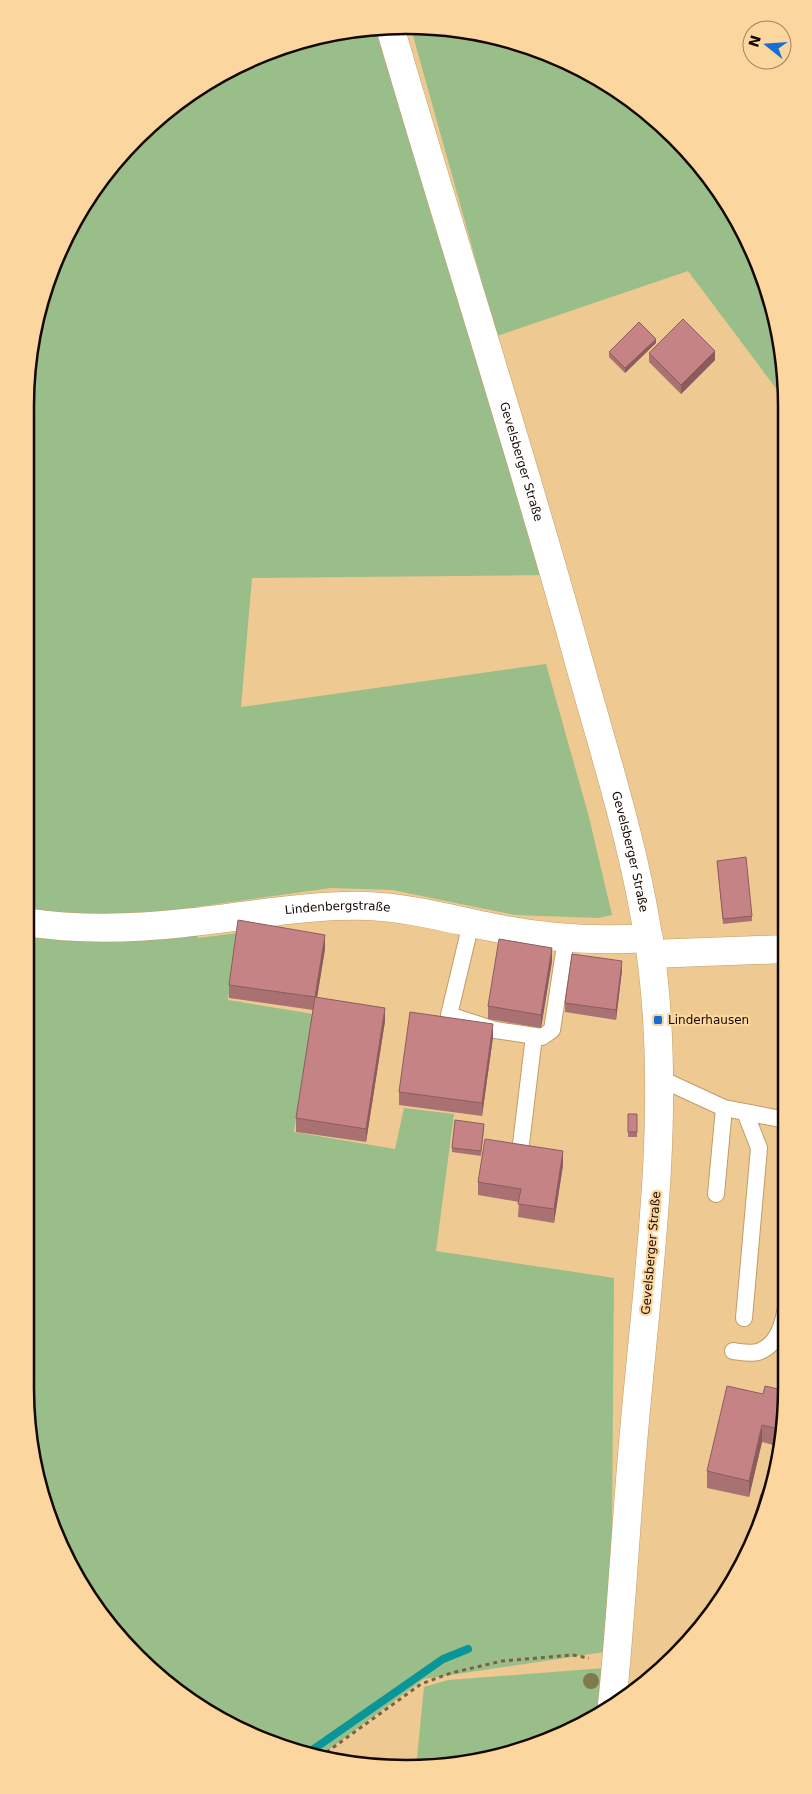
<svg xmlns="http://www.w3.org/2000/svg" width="812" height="1794" viewBox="0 0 812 1794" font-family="'DejaVu Sans',sans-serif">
<rect width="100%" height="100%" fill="#efc992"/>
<!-- green -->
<path fill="#99be8a" d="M404,25L547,575L252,578L241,707L546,664L589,817L612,915L599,918L515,915L392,890L331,888L196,907L198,938L238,933L228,1000L313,1014L294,1132L395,1149L404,1108L454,1114L436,1251L614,1278L611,1651L424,1679L319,1757L216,1718L119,1639L76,1578L45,1511L25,1388V406L32,332L54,260L89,195L136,137L194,89L260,54L331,32Z
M410,25L480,32L552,54L638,104L708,174L758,260L784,356V399L688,271L497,336Z
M604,1668L599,1716L596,1718L480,1762L416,1768L424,1687L448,1680Z"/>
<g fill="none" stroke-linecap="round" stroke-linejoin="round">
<!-- stream -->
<path stroke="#099698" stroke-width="8" d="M308,1753L443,1659L468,1649"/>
<!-- lane casing -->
<g stroke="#c09c67" stroke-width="18">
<path id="lane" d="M471,923L449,1015L495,1030L542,1037L552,1030L566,939
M659,1078L724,1108L786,1120
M521,1144L534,1036
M716,1194L724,1108
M744,1318L759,1148L745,1112
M733,1351C741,1352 751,1354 758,1352C779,1345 784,1321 787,1302"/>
</g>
<!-- street casing -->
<g stroke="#c09c67" stroke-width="29">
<g id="street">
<path id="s1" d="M25,922C77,930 131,929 184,923C245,917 306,904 368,906C415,908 460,922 506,930C554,939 601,941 649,938"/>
<path d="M651,954L786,949"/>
</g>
</g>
<!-- secondary casing -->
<g stroke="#c09c67" stroke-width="29">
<g id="secondary">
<path id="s2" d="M390,27C451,236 519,444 577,655C607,763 643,871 654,982C669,1128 648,1276 635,1421C626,1516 622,1610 612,1705"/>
</g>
</g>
<!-- path -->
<path stroke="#7a6143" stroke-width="3" stroke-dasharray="4 4" stroke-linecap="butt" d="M320,1757L421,1684L451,1673L502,1661L573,1655L589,1658"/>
<!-- lane -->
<use href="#lane" stroke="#fff" stroke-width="16"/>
<!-- street -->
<use href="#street" stroke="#fff" stroke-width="28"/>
<!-- secondary -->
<use href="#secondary" stroke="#fff" stroke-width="28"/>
</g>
<!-- trees -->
<circle fill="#7d7b4a" cx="591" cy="1681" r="8"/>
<!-- wall -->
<path fill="#aa7173" d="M656,343L625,373L609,357V352Z
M649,353L715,360L681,394L649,362Z
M780,718H785V773L780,735Z
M717,861L752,916V921L723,924Z
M325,949L317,997L385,1021L366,1142L296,1132V1118L313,1010L229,998V985Z
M552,961L541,1028L488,1019V1006Z
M622,970L616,1020L565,1012V1003Z
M493,1037L482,1116L399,1105V1092Z
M628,1114H637V1137H628Z
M484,1129L481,1156L452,1152V1148Z
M563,1165L554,1223L518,1217L519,1202L478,1195V1182Z
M787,1391L781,1447L762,1442L749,1497L707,1488V1471L763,1394Z
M770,1495L762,1521L755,1519V1515Z"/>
<!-- shaded-wall -->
<path fill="#8b5c5e" d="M656,339V343L625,373V368Z
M715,351V360L681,394V385Z
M325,935V949L315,1010V997Z
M552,948V961L541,1028V1015Z
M622,961V970L616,1020V1010Z
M385,1008V1021L366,1142V1129Z
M493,1024V1037L482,1116V1103Z
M563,1151V1165L554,1223V1209Z
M762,1425V1442L749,1497V1481Z"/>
<!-- building -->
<path fill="#c68386" stroke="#8b5c5e" d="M683,319L715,351L681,385L649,353Z
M639,322L656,339L625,368L609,352Z
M780,718H785V755Z
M746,857L752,916L723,919L717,861Z
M238,920L325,935L315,997L229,985Z
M499,939L552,948L541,1015L488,1006Z
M572,954L622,961L616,1010L565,1003Z
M315,997L385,1008L366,1129L296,1118Z
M410,1012L493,1024L482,1103L399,1092Z
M628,1114H637V1132H628Z
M455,1120L484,1124L481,1151L452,1148Z
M485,1139L563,1151L554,1209L518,1204L521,1189L478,1182Z
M727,1386L763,1394L765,1386L787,1391L783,1430L762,1425L749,1481L707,1471Z
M761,1494L770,1495L763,1517L755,1515Z"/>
<!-- markers -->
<rect fill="#156ed7" stroke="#fcd69f" stroke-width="2" x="653" y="1015" width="10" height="10" rx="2.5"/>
<g text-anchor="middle" stroke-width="4.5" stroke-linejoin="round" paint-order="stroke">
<!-- street labels -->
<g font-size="12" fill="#150800" stroke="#fcd69f">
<text dy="4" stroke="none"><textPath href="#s2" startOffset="454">Gevelsberger Straße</textPath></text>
<text dy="4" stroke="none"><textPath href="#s2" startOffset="859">Gevelsberger Straße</textPath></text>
<text dy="4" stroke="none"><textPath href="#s1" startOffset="314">Lindenbergstraße</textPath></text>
<text transform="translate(651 1253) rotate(-85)" y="4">Gevelsberger Straße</text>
</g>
<!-- poi labels -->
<g font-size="12" fill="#150800" stroke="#fcd69f" text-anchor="start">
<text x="668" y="1024">Linderhausen</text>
</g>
</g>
<!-- crop -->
<path d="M0 0H812V1794H0ZM406 34H406A372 372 0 0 1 778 406V1388A372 372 0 0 1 406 1760H406A372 372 0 0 1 34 1388V406A372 372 0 0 1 406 34Z" fill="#fcd69f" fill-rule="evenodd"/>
<path fill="none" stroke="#150800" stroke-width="2.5" d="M406 34H406A372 372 0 0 1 778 406V1388A372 372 0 0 1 406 1760H406A372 372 0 0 1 34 1388V406A372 372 0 0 1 406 34Z"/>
<!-- north arrow -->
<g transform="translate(767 45) rotate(287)"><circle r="24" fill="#fcd69f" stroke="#a0845f"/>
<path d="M0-4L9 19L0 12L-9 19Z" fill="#156ed7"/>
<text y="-8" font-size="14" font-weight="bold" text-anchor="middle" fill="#150800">N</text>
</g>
</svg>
